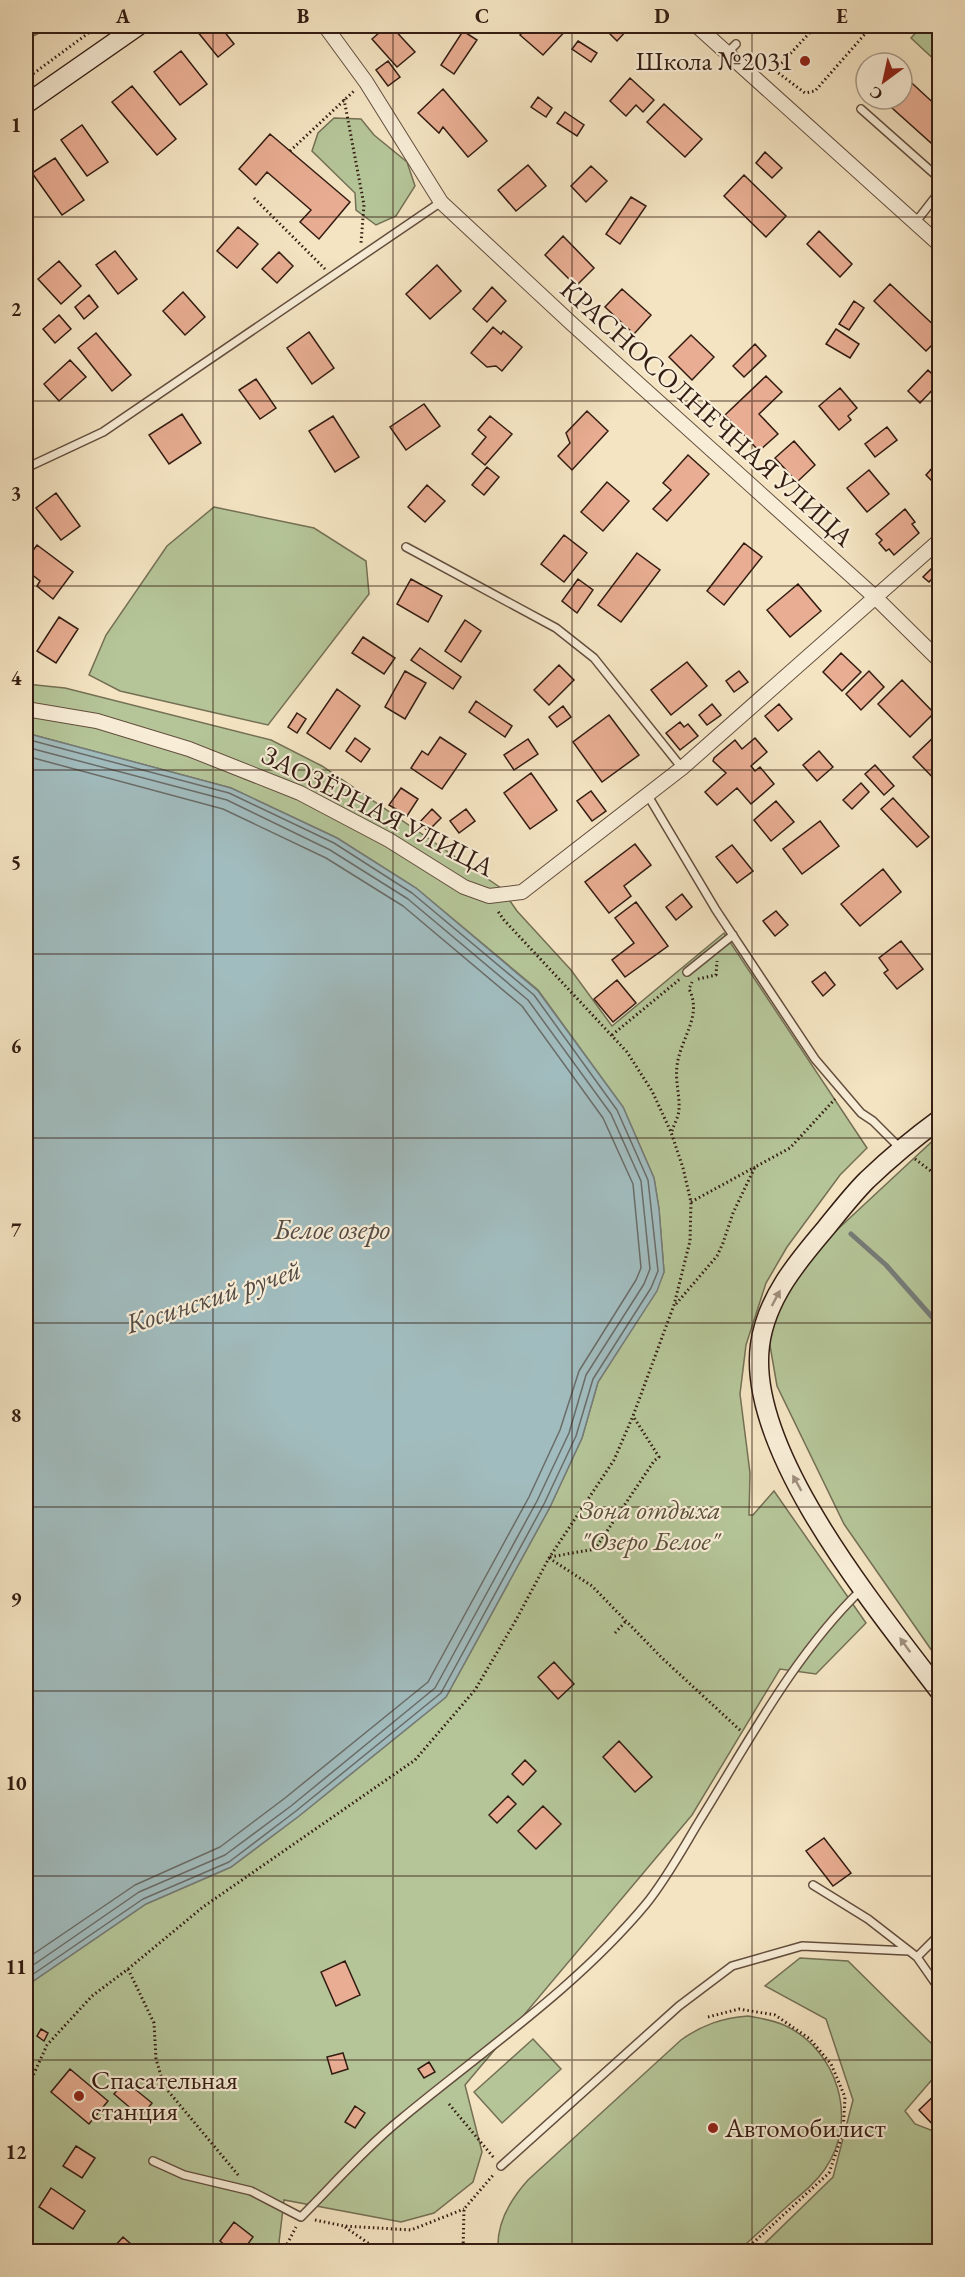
<svg xmlns="http://www.w3.org/2000/svg" width="965" height="2277" viewBox="0 0 965 2277" font-family="'EB Garamond',serif">
<rect width="100%" height="100%" fill="#f4e4c2"/>
<filter id="stains"><feTurbulence type="fractalNoise" baseFrequency=".00333" numOctaves="4"/><feColorMatrix values="0 0 0 0 .2 0 0 0 0 .09 0 0 0 0 .02 0 0 0 .5 -.17"/></filter>
<radialGradient id="worn" r=".72"><stop offset=".6" stop-color="#630" stop-opacity="0"/><stop offset="1" stop-color="#630" stop-opacity=".3"/></radialGradient>
<!-- green -->
<path fill="#b5c598" stroke="#747055" stroke-width="1.5" d="M26,26H52L26,40Z
M922,26H939V64L911,38Z
M334,118L361,119L374,135L407,162L415,186L396,216L376,225L356,210L355,193L312,151L318,133Z
M214,507L314,528L366,561L369,594L268,725L120,691L89,675L106,635L167,546Z
M26,684L65,688L271,740L322,766L501,888L517,911L571,970L612,1026L724,933L867,1148L840,1175L787,1247L766,1283L746,1345L740,1394L750,1473L749,1515H753L774,1491L866,1623L816,1674L780,1669L692,1815L465,2085L482,2152L473,2182L434,2213L401,2222L284,2200L278,2251L26,2252V1986L146,1904L231,1867L299,1816L446,1697L550,1507L582,1438L598,1382L656,1291L664,1272L659,1209L654,1178L623,1107L538,990L416,888L337,838L231,788L26,733Z
M939,1135V1661L844,1524L777,1386L768,1334L791,1285L824,1242Z
M800,1958L848,1961L936,2048V2075L905,2111L915,2124L933,2131L939,2126V2251L756,2252L833,2177L853,2100L826,2019L765,1986Z
M748,2016C760,2018 772,2020 784,2025C838,2050 859,2120 825,2169C816,2182 804,2192 792,2202C774,2218 756,2235 738,2251H498C496,2223 510,2200 528,2180L681,2040C702,2025 722,2018 748,2016Z
M533,2039L561,2069L502,2123L474,2092Z"/>
<!-- water -->
<path fill="#a1bcbe" stroke="#757c79" stroke-width="1.5" d="M26,733L231,788L337,838L416,888L538,991L623,1107L654,1178L659,1209L664,1272L657,1291L598,1382L582,1438L550,1507L446,1697L299,1816L231,1867L146,1904L26,1986Z"/>
<g fill="none" stroke-linecap="round" stroke-linejoin="round">
<!-- shore -->
<path stroke="#6a6c68" stroke-width="1.5" d="M26,739L229,793L334,843L412,893L534,995L617,1110L648,1180L658,1271L651,1288L593,1379L576,1436L544,1504L441,1693L296,1811L229,1862L143,1899L26,1979
M26,747L227,800L330,850L408,899L528,1000L611,1114L641,1181L650,1269L644,1284L586,1375L569,1433L537,1501L435,1688L291,1806L225,1855L139,1892L26,1970
M26,756L223,809L326,858L403,906L522,1006L603,1118L633,1184L641,1268L636,1280L579,1371L560,1430L529,1497L428,1682L285,1798L220,1847L135,1885L26,1959"/>
<!-- stream -->
<path stroke="#757c79" stroke-width="5" d="M851,1234L886,1265L940,1326"/>
</g>
<!-- building -->
<path fill="#e8ad92" stroke="#331c12" stroke-width="1.5" d="M203,26H220L234,44L218,57L197,31Z
M387,26H391L415,52L397,67L372,39Z
M529,26H570L543,55L520,35Z
M604,26H626L629,28L617,41L603,27Z
M463,31L477,40L454,74L441,65Z
M578,41L597,53L591,62L572,49Z
M181,51L207,84L180,105L154,72Z
M388,61L400,77L388,86L376,70Z
M902,74L940,109V151L882,99H902Z
M630,78L654,100L643,112L636,105L626,116L610,101Z
M132,86L176,139L157,155L112,102Z
M443,89L487,141L468,157L443,127L439,133L418,113Z
M538,97L552,108L546,117L531,107Z
M664,104L702,139L685,157L647,122Z
M565,112L584,125L577,136L557,123Z
M82,125L108,162L87,176L61,140Z
M270,134L350,202L319,239L300,222L311,210L267,172L256,185L239,169Z
M765,152L782,168L772,178L756,163Z
M55,158L84,200L62,215L32,173Z
M528,165L546,186L516,211L498,190Z
M591,166L607,181L586,202L571,186Z
M744,175L786,216L766,237L724,196Z
M631,197L646,206L620,244L606,234Z
M238,227L258,244L237,268L217,251Z
M819,231L852,264L840,277L807,244Z
M563,236L594,268L576,286L545,255Z
M115,251L137,279L118,294L96,265Z
M279,252L293,266L277,283L262,269Z
M59,261L81,286L61,304L38,279Z
M437,265L461,291L430,319L406,294Z
M890,284L940,331V337L926,351L874,301Z
M492,287L506,301L487,322L473,309Z
M622,289L651,315L634,334L605,307Z
M183,292L205,317L185,335L163,311Z
M89,295L98,307L84,319L75,307Z
M854,301L864,308L849,330L839,324Z
M59,315L71,329L55,343L43,329Z
M493,327L501,334L503,331L522,347L502,371L496,366L487,367L471,353Z
M836,329L859,344L850,358L826,344Z
M309,332L334,368L312,384L287,348Z
M96,333L131,375L112,391L78,348Z
M691,335L714,357L692,380L669,357Z
M755,344L766,356L744,377L733,366Z
M70,360L86,377L59,401L44,384Z
M928,370L940,382L920,403L908,391Z
M766,376L782,392L759,414L778,434L759,451L725,415Z
M256,379L276,408L260,419L239,390Z
M840,388L857,408L848,416L851,420L839,430L819,406Z
M424,404L440,426L406,450L390,427Z
M587,411L608,431L572,470L558,456L570,443L566,433Z
M182,414L201,443L169,464L149,435Z
M333,416L359,457L335,472L309,431Z
M490,416L512,434L485,465L472,454L486,437L478,430Z
M887,427L897,440L875,457L865,444Z
M794,441L815,465L797,482L775,458Z
M688,455L709,474L667,521L653,509L671,490L663,483Z
M934,466L940,471V489L926,475Z
M487,467L499,477L484,495L472,485Z
M869,470L889,494L867,512L847,488Z
M607,482L629,501L603,531L581,512Z
M427,485L445,501L425,522L408,507Z
M56,493L80,526L61,540L36,508Z
M905,509L915,522L912,524L919,533L894,555L889,549L886,551L879,543L882,540L876,534Z
M564,535L587,553L564,582L541,564Z
M744,543L762,557L724,605L707,591Z
M37,545L73,572L53,599L37,586L40,581L26,570V560Z
M637,553L660,570L621,622L598,605Z
M936,564L940,567V571L929,582L923,577Z
M411,579L442,596L428,622L397,604Z
M578,579L593,590L577,613L562,601Z
M798,584L821,611L790,637L767,610Z
M59,617L78,629L56,663L37,651Z
M465,620L481,631L461,662L445,651Z
M363,637L395,658L384,674L352,653Z
M420,648L461,677L453,689L411,660Z
M841,653L861,672L842,691L823,672Z
M687,662L707,686L671,715L651,690Z
M559,665L574,680L549,705L534,690Z
M405,671L426,683L405,719L385,707Z
M739,671L748,682L734,692L726,681Z
M869,671L884,687L861,710L846,694Z
M902,680L934,713L910,737L878,704Z
M337,689L360,706L330,749L307,733Z
M476,701L512,726L505,737L469,712Z
M712,704L721,715L707,725L699,715Z
M779,704L792,719L778,731L765,716Z
M563,706L571,717L557,727L549,717Z
M297,713L306,719L297,733L288,727Z
M609,715L639,755L602,782L573,742Z
M680,722L684,727L688,724L698,736L680,750L666,733Z
M940,731V784H939L913,757Z
M440,737L466,754L442,789L411,768L422,751L428,755Z
M355,738L370,749L361,762L346,751Z
M755,738L767,752L751,766L755,771L760,767L774,784L751,804L737,788L717,805L705,792L726,773L713,761L714,758L735,740L742,749Z
M528,739L538,754L514,770L504,755Z
M819,751L833,767L817,781L803,765Z
M875,765L894,786L884,795L865,774Z
M531,773L557,810L530,829L504,793Z
M861,783L869,792L852,809L843,800Z
M401,788L418,799L407,816L389,805Z
M591,791L606,811L592,821L577,801Z
M893,798L929,837L917,847L881,809Z
M776,801L794,822L771,841L754,820Z
M432,809L441,818L428,831L419,823Z
M466,809L475,821L459,833L450,821Z
M820,821L839,846L802,874L783,849Z
M635,844L651,865L624,886L631,896L609,913L585,882Z
M732,845L753,871L737,883L716,857Z
M883,869L901,892L860,926L841,904Z
M682,894L692,907L676,920L666,907Z
M636,902L668,946L625,977L612,960L634,943L615,918Z
M776,911L788,925L775,936L763,921Z
M901,941L923,969L897,989L884,973L888,970L879,958Z
M825,972L835,985L823,996L812,982Z
M617,980L636,1003L613,1022L594,999Z
M554,1662L574,1684L558,1699L538,1677Z
M619,1741L652,1777L635,1792L603,1757Z
M525,1760L536,1771L523,1785L512,1774Z
M508,1796L516,1804L497,1823L489,1815Z
M543,1806L561,1824L536,1849L518,1831Z
M824,1838L851,1873L833,1886L806,1851Z
M345,1961L360,1995L336,2006L321,1972Z
M41,2029L48,2033L44,2041L37,2036Z
M343,2053L348,2069L332,2074L327,2057Z
M429,2062L435,2072L424,2078L418,2069Z
M70,2069L108,2101L89,2124L51,2092Z
M125,2081L152,2103L141,2117L114,2094Z
M940,2090V2127L937,2129L919,2110Z
M355,2106L365,2113L355,2128L345,2122Z
M76,2146L95,2158L82,2178L63,2166Z
M51,2188L85,2211L73,2229L39,2207Z
M234,2222L253,2237L242,2252H233L220,2241Z
M123,2237L140,2252H119L114,2247Z"/>
<g fill="none" stroke-linecap="round" stroke-linejoin="round">
<!-- lane casing -->
<g stroke="#634e3e" stroke-width="10">
<path id="lane" d="M727,53L736,44
M861,109L940,179
M915,223L940,191
M26,468L103,432L441,202
M406,547L556,628L594,658L682,768
M647,794L716,910L815,1059L861,1113L873,1121L901,1149
M687,972L733,935
M813,1885L868,1919L917,1957L940,1990
M917,1957L940,1934
M153,2161L184,2175L251,2191L301,2217C333,2185 365,2148 401,2119C484,2050 577,1987 646,1904C667,1878 683,1848 700,1820C749,1741 794,1655 861,1590
M501,2166L679,2006L732,1966L802,1946L909,1951"/>
</g>
<!-- street casing -->
<g stroke="#634e3e" stroke-width="16">
<path id="street" d="M325,26L366,82L441,202L571,323L876,598L940,661
M697,26L940,245
M26,709L97,721L189,749L300,793L389,840L464,887L489,896L522,892L682,768L940,540"/>
</g>
<!-- secondary casing -->
<g stroke="#331c12" stroke-width="21">
<path id="secondary" d="M26,104L138,26
M940,1119C914,1138 890,1158 867,1180C852,1195 839,1212 826,1228C797,1262 766,1299 760,1345C746,1452 878,1610 940,1692"/>
</g>
<!-- path -->
<path stroke="#331c12" stroke-width="3" stroke-dasharray="1.5 3" stroke-linecap="butt" d="M816,26L777,68V72L805,93L815,91L872,26
M153,32L162,26
M26,79L98,26
M344,99L364,205L361,243
M26,125L32,121
M290,151L354,91
M254,198L325,269
M698,979L716,975L717,961
M612,1035L680,979
M672,1131C674,1124 679,1116 679,1109C680,1096 675,1081 677,1066C680,1039 703,1016 689,989L692,982
M915,1159L940,1178
M691,1202L755,1167
M676,1304L717,1256L723,1243L733,1213L755,1167L790,1148L835,1099
M550,1557L595,1549L654,1461L659,1457L633,1416
M549,1558L592,1586L662,1658L741,1731
M615,1633L626,1621
M128,1969L154,2023L156,2059L164,2086L239,2176
M708,2017L739,2009L775,2015L810,2039L831,2064L845,2097L843,2133L829,2173L743,2252
M26,2091L47,2045L92,1996L128,1969L203,1907L415,1760L475,1690L516,1620L549,1558L614,1460L633,1416L674,1305L690,1241L691,1202L683,1168L671,1132L652,1091L627,1052L504,920L497,910
M449,2104L494,2158
M315,2220L344,2226L411,2230L464,2209
M345,2227L381,2252
M283,2252L296,2227
M463,2252L464,2209L494,2174"/>
<!-- lane -->
<use href="#lane" stroke="#f8edd7" stroke-width="7"/>
<!-- street -->
<use href="#street" stroke="#f8edd7" stroke-width="14"/>
<!-- secondary -->
<use href="#secondary" stroke="#f8edd7" stroke-width="18"/>
</g>
<!-- one-way arrows -->
<defs><path id="oneway-solid" d="M-6-.8H1V-3.2L6.5 0L1 3.2V.8H-6Z" transform="scale(1.5)"/></defs>
<g fill="#9f8f7e">
<use href="#oneway-solid" transform="translate(776 1298) rotate(-62)"/>
<use href="#oneway-solid" transform="translate(797 1483) rotate(-119)"/>
<use href="#oneway-solid" transform="translate(905 1645) rotate(-126)"/>
</g>
<!-- grid -->
<path fill="none" stroke="#331c12" stroke-width="1.5" stroke-opacity="0.55" d="M213,26V2252M393,26V2252M572,26V2252M752,26V2252M26,217H940M26,401H940M26,586H940M26,770H940M26,954H940M26,1138H940M26,1323H940M26,1507H940M26,1691H940M26,1876H940M26,2060H940"/>
<!-- markers -->
<g fill="#8f2418" stroke="#f8edd7" stroke-width="2">
<circle cx="805" cy="61" r="6"/>
<circle cx="79" cy="2096" r="6"/>
<circle cx="713" cy="2128" r="6"/>
</g>
<g text-anchor="middle" stroke-width="4.5" stroke-linejoin="round" paint-order="stroke">
<!-- poi labels -->
<g font-size="27" fill="#331c12" stroke="#f8edd7" text-anchor="start">
<text x="793" y="70" text-anchor="end">Школа №2031</text>
<text x="91" y="2089">Спасательная<tspan x="91" dy="31">станция</tspan></text>
<text x="725" y="2137">Автомобилист</text>
</g>
<!-- street labels -->
<g font-size="27" fill="#331c12" stroke="#f8edd7">
<text transform="translate(707 413) rotate(42)" y="9">КРАСНОСОЛНЕЧНАЯ УЛИЦА</text>
<text transform="translate(378 811) rotate(27)" y="9">ЗАОЗЁРНАЯ УЛИЦА</text>
</g>
<!-- park labels -->
<g font-size="27" font-style="italic" fill="#5a4f3a" stroke="#f8edd7">
<text x="650" y="1519">Зона отдыха<tspan x="650" dy="31">"Озеро Белое"</tspan></text>
</g>
<!-- water labels -->
<g font-size="28" font-style="italic" fill="#544c46" stroke="#f8edd7">
<text x="332" y="1239">Белое озеро</text>
<text transform="translate(213 1296) rotate(-18)" y="10">Косинский ручей</text>
</g>
</g>
<!-- margin -->
<rect width="965" height="2277" fill="none" stroke="#f4e4c2" stroke-width="66"/>
<!-- north arrow -->
<g transform="translate(884 81) rotate(213)"><circle r="28" fill="#f8edd7" stroke="#a99988" stroke-width="1.5"/>
<path d="M0-4.5L10 22L0 15L-10 22Z" fill="#8f2418"/>
<text y="-9" font-size="16" font-weight="bold" text-anchor="middle" fill="#331c12">С</text>
</g>
<rect x="33" y="33" width="899" height="2211" fill="none" stroke="#331c12" stroke-width="2"/>
<g font-size="20" text-anchor="middle" font-weight="bold" fill="#331c12">
<text x="123" y="23">A</text>
<text x="303" y="23">B</text>
<text x="482" y="23">C</text>
<text x="662" y="23">D</text>
<text x="842" y="23">E</text>
<text x="16" y="132">1</text>
<text x="16" y="316">2</text>
<text x="16" y="500">3</text>
<text x="16" y="685">4</text>
<text x="16" y="869">5</text>
<text x="16" y="1053">6</text>
<text x="16" y="1237">7</text>
<text x="16" y="1422">8</text>
<text x="16" y="1606">9</text>
<text x="16" y="1790">10</text>
<text x="16" y="1974">11</text>
<text x="16" y="2159">12</text>
</g>
<rect width="100%" height="100%" filter="url(#stains)"/>
<rect width="100%" height="100%" fill="url(#worn)"/>
</svg>
